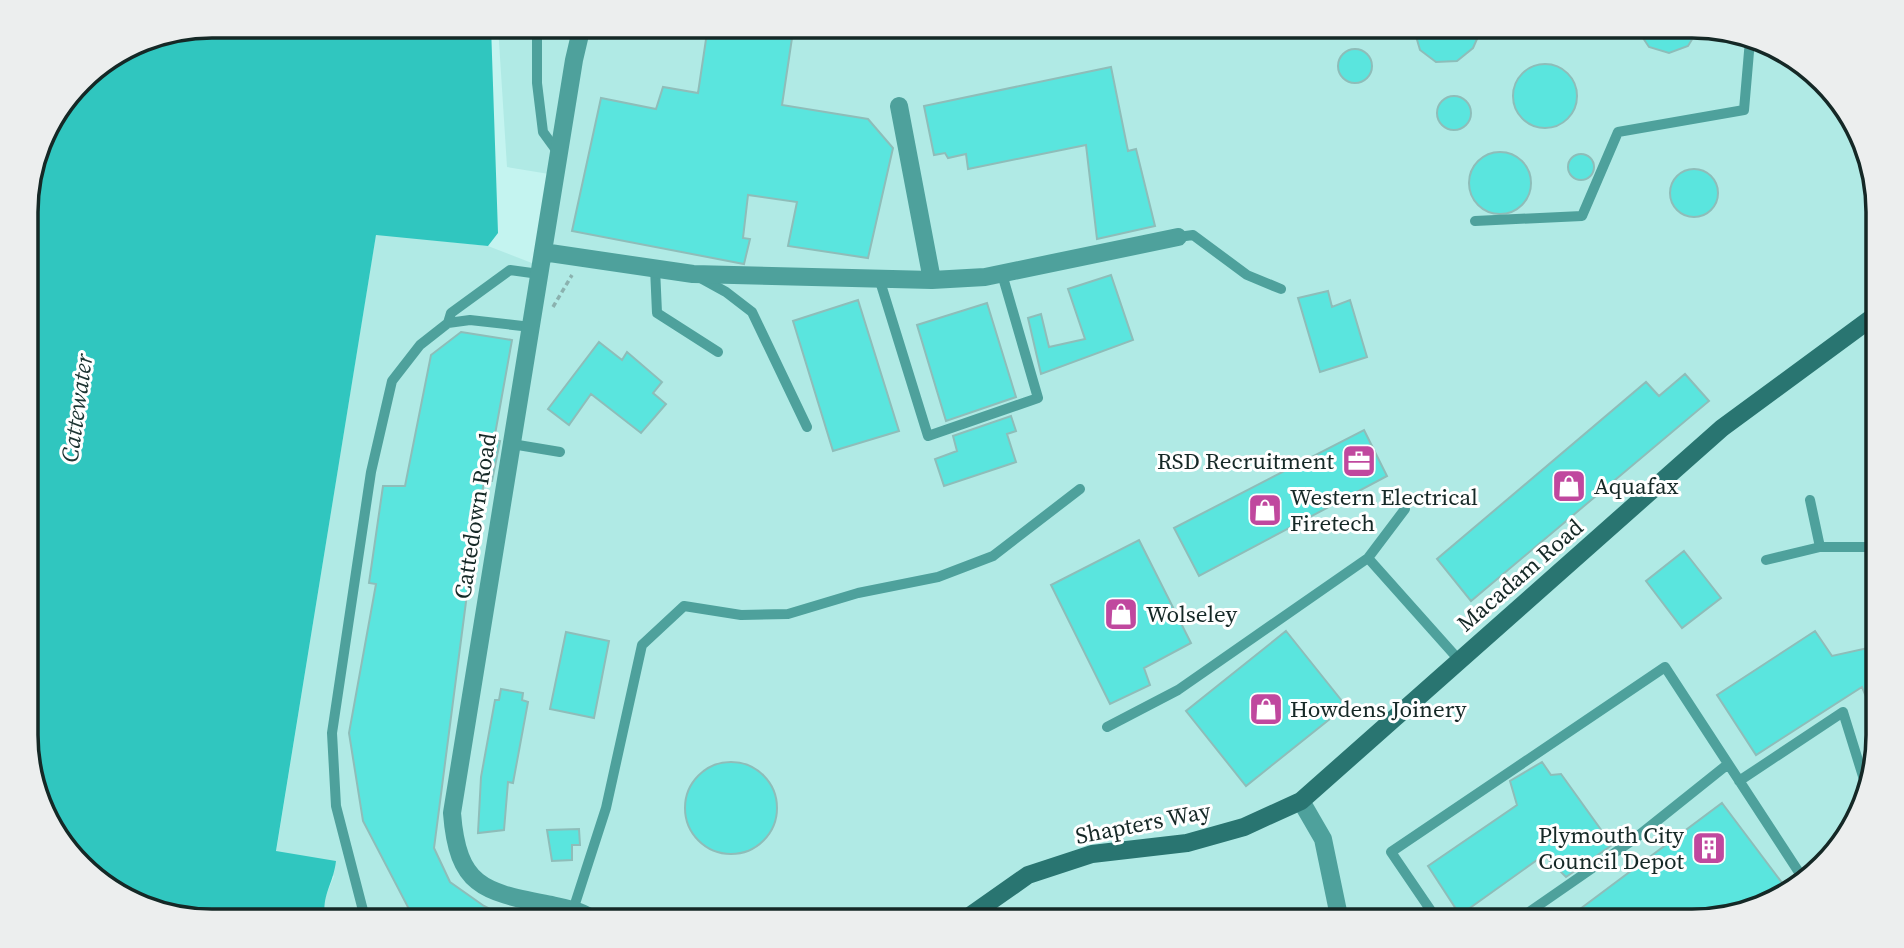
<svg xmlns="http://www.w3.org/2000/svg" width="1904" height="948" viewBox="0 0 1904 948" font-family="'Source Serif 4',serif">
<rect width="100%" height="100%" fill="#c4f4f0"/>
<!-- built -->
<path fill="#b0eae5" d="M498,26H1691L1773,45L1846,109L1876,189L1878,736L1859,817L1795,891L1703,921L326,922L322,905L334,876L276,852L376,234L488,246L537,265L555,175L507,167Z"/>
<!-- water -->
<path fill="#30c6bf" d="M213,26H491L498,233L488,246L376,235L276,851L336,861C333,886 320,896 326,922H213L131,903L65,848L28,760L27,200L46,130L89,73L142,40Z"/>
<!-- building -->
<path fill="#5ae5de" stroke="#8ebdb9" stroke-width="2" d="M708,26L792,38L782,105L868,119L893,148L868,258L788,246L797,202L748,195L743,238L750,239L744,264L572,231L601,98L656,109L663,87L698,93Z
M1413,26H1478L1477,39L1473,48L1457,61L1436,62L1420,50Z
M1635,26H1691L1699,28L1688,46L1669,53L1649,47Z
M1338 66a17 17 0 1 1 34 0a17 17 0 1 1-34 0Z
M1513 96a32 32 0 1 1 64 0a32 32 0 1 1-64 0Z
M1111,67L1128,151L1136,149L1155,226L1097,239L1086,145L968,169L966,154L948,158L945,153L934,155L924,106Z
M1437 113a17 17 0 1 1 34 0a17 17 0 1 1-34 0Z
M1469 183a31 31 0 1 1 62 0a31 31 0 1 1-62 0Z
M1568 167a13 13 0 1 1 26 0a13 13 0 1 1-26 0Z
M1670 193a24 24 0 1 1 48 0a24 24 0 1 1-48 0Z
M1111,275L1133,340L1041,374L1028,318L1041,314L1049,347L1085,339L1068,289Z
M1328,291L1332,307L1350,300L1367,357L1320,372L1298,298Z
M858,300L899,431L833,451L793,321Z
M987,303L1016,397L946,421L917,325Z
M461,332L512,340L494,440L500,441L492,481H484L467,594L434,848L450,882L484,906L516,922H405L409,909L363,821L349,733L376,584L369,583L383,486H405L431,355Z
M599,342L622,360L627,352L662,382L653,393L666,404L641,433L591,394L569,425L548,409Z
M1685,374L1709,401L1471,601L1437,559L1646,382L1659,396Z
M1011,416L1016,431L1007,434L1016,462L944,486L935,459L957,451L953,436Z
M1364,430L1387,476L1199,576L1174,528Z
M1139,540L1191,643L1144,668L1150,685L1110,704L1051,585Z
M1684,551L1721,598L1682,628L1646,581Z
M1286,631L1346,706L1246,786L1186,711Z
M1815,631L1832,656L1877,646L1878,725L1862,687L1756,755L1717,695Z
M566,632L609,641L594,718L550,709Z
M501,689L523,693L522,700L528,702L513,783L508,782L504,830L478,833L481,777L495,700H499Z
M685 808a46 46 0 1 1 92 0a46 46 0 1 1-92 0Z
M1542,762L1551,775L1561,774L1612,845L1566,877L1544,855L1460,915L1428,866L1517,805L1510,781Z
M1722,803L1789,892L1703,921H1564Z
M579,829L580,845H572V860L552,861L547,830Z"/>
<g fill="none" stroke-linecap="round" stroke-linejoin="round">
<!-- path -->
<path stroke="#8bb2af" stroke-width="3.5" stroke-dasharray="5 3.5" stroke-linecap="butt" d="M553,307L572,275"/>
<!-- lane -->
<path stroke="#4ea19c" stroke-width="10" d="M537,26V83L543,132L559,154
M1475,221L1582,216L1618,132L1744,110L1750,40
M1178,237L1193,235L1247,275L1281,289
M655,268L657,313L718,352
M697,276L726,292L752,312L807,427
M879,278L928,436L1038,398L1002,274
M448,323L451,313L510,270L539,274
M512,444L560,452
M1810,500L1820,547
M1368,558L1405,509
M1766,560L1820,547H1877
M1107,727L1178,690L1368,558L1459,660
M1739,781L1843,712L1866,786
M573,910L606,808L642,645L684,606L741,615L788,614L858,593L938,577L993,556L1080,489
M1438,921L1391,852L1665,667L1804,880
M1516,921L1633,840L1728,764
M366,922L336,806L332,733L371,472L392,381L420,345L448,323L470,320L531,327"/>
<!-- street -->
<path stroke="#4ea19c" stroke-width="18" d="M582,26L574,60L452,813C458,891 487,892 556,906C570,909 585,912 596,922
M899,106L932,280
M543,252L693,274L932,280L985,277L1178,237
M1301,801L1323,839L1340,921"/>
<!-- secondary -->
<path stroke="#297571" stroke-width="18" d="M961,922L1028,875L1092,854L1187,843L1244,827L1301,801L1722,428L1877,314"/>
</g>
<!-- icons -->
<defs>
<g id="office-square" transform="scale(1.75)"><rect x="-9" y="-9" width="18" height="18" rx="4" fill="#c0489e" stroke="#fff"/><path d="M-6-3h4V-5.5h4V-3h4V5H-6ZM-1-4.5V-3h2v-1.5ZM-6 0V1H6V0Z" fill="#fff"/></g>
<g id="shop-square" transform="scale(1.75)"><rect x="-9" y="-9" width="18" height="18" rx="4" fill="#c0489e" stroke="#fff"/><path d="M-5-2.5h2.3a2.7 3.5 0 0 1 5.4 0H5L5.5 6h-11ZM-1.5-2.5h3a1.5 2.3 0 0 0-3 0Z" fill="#fff"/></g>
<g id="building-square" transform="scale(1.75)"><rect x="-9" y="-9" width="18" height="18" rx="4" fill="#c0489e" stroke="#fff"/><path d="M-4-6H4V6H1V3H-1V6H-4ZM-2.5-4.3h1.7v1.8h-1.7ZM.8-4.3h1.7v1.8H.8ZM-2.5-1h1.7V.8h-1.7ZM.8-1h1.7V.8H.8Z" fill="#fff"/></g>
</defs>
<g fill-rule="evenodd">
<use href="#office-square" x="1359" y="461"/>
<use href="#shop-square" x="1569" y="486"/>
<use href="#shop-square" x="1265" y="510"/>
<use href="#shop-square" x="1121" y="614"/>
<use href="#shop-square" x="1266" y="709"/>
<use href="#building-square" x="1709" y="848"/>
</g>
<g text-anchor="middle" stroke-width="6" stroke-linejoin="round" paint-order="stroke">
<!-- poi labels -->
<g font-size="23" fill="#152826" stroke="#fff" text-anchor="start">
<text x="1334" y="469" text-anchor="end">RSD Recruitment</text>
<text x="1594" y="494">Aquafax</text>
<text x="1290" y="505">Western Electrical<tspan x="1290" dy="26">Firetech</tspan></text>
<text x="1146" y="622">Wolseley</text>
<text x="1290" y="717">Howdens Joinery</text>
<text x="1684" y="843" text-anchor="end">Plymouth City<tspan x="1684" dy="26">Council Depot</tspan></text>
</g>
<!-- street labels -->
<g font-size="23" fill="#152826" stroke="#fff">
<text transform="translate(475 516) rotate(-81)" y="8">Cattedown Road</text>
<text transform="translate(1520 575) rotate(-41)" y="8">Macadam Road</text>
<text transform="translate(1143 823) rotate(-11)" y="8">Shapters Way</text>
</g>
<!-- water labels -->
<g font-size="24" font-style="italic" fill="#1c3432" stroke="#fff">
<text transform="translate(77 408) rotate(-82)" y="8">Cattewater</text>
</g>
</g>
<!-- crop -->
<path d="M0 0H1904V948H0ZM212 38H1692A174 174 0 0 1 1866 212V735A174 174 0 0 1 1692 909H212A174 174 0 0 1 38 735V212A174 174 0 0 1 212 38Z" fill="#eceeee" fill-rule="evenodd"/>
<path fill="none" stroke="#152826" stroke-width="3.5" d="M212 38H1692A174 174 0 0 1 1866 212V735A174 174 0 0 1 1692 909H212A174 174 0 0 1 38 735V212A174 174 0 0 1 212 38Z"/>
</svg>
